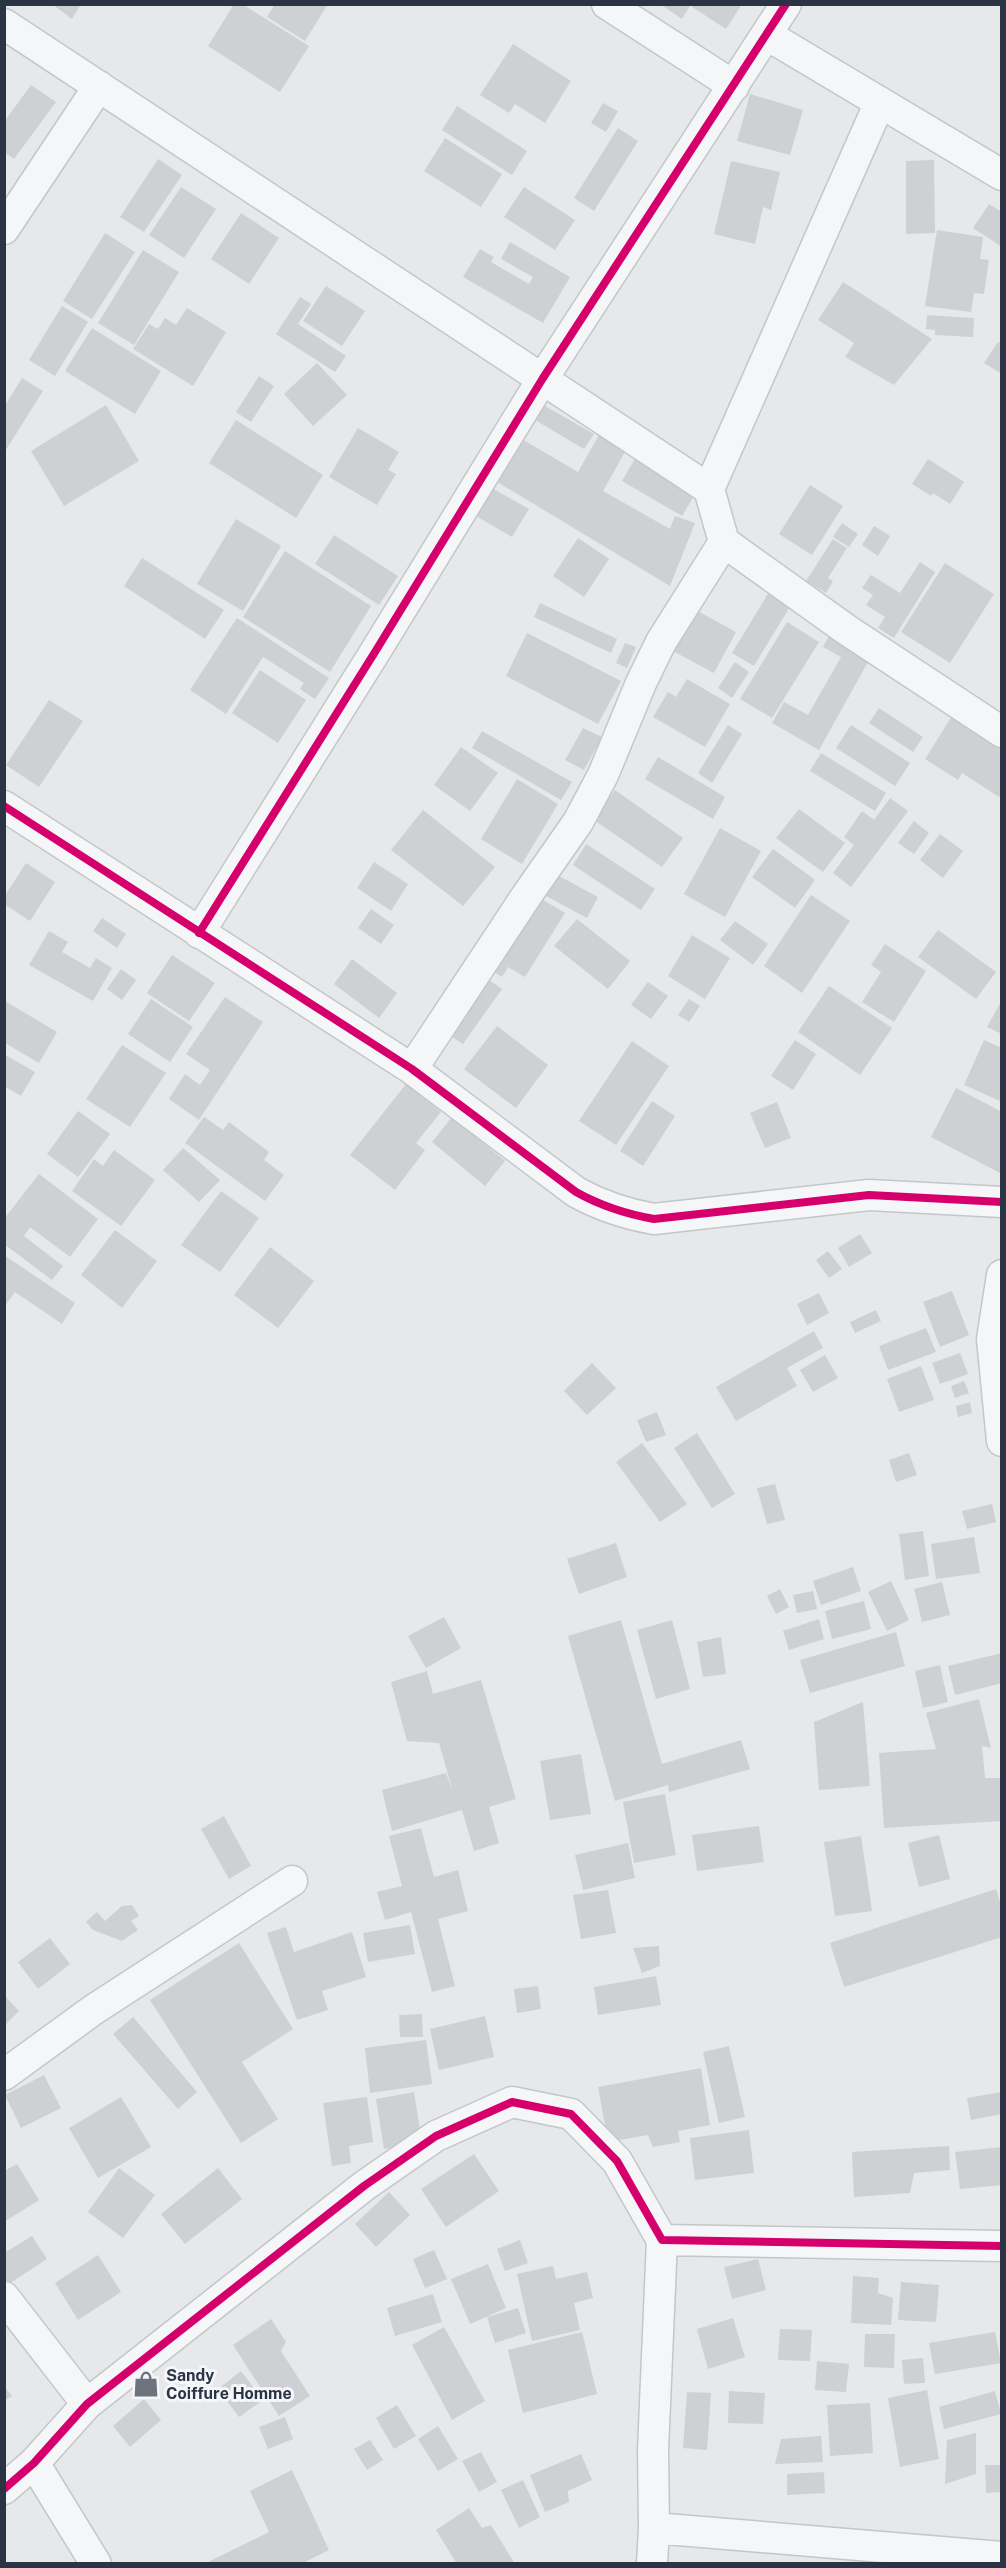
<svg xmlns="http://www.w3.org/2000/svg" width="1006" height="2568" viewBox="0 0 1006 2568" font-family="'Public Sans',sans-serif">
<rect width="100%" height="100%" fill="#e6e8ea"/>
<!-- building -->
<path fill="#ced0d3" d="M52,4H81L72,19Z
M234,4H242L309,46L280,92L208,46Z
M275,4H328L305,41L267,17Z
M660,4H691L682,19Z
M694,4H742L726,29L692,7Z
M513,44L571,81L545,123L515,104L509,113L480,95Z
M31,85L56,102L14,159L4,152V122Z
M750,94L803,110L790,155L737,141Z
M603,103L618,111L606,132L591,123Z
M457,106L527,151L512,175L442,130Z
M618,128L638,141L594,211L574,198Z
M445,138L502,174L481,207L424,171Z
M158,159L182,175L144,232L120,217Z
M934,160L935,233L906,234V161Z
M731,161L780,172L771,210L763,207L755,244L714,234Z
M181,187L216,209L184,258L149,235Z
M524,187L575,220L555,250L504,217Z
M989,204L1002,212V247L973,228Z
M241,213L279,238L249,284L211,259Z
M937,230L983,237L980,259L989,260L984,294L974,293L971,312L925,306Z
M105,233L135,252L92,319L63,301Z
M510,242L570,277L543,323L463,277L480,249L494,257L491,262L529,284L533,277L501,259Z
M143,250L179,272L134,345L98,323Z
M843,282L932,339L894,385L845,357L854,343L818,320Z
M326,286L365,311L342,346L303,321Z
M300,297L311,304L298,324L346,356L335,372L276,334Z
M62,306L88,322L55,376L29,360Z
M187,308L226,332L193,386L133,349L149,324L158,329L165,318L176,325Z
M927,315L974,318L973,337L935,335V330L926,329Z
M92,328L161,371L135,414L65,371Z
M998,342L1002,344V374L984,363Z
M317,363L347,395L313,426L284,394Z
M259,376L274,386L251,422L236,412Z
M22,378L43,391L4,453V407Z
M538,402L594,434L584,449L530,417Z
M106,405L139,461L64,506L31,451Z
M236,420L323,475L296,518L209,463Z
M358,428L399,452L388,470L396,474L377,505L329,477Z
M599,435L626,450L603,491L670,529L675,516L695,523L670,586L494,480L520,438L578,472Z
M636,457L696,493L682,516L622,481Z
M928,459L964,482L950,504L933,493L931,496L912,484Z
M810,485L843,506L812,555L779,534Z
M490,487L529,509L512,537L474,515Z
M236,519L281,546L243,611L197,584Z
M842,523L858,534L849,547L833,537Z
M874,526L890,536L878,556L862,545Z
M334,535L398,576L379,605L315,564Z
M578,538L609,559L584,597L553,576Z
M833,539L847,548L828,578L833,581L826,593L806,581Z
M285,551L371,606L330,672L243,617Z
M142,558L224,610L205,639L124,586Z
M920,562L935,572L894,638L878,628L885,617L866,605L873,595L862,588L871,575L900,593Z
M945,563L994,594L950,663L901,632Z
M769,592L791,605L754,666L732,653Z
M540,603L617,639L611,653L534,617Z
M692,608L736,632L714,673L669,649Z
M237,618L329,678L315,699L300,689L304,683L263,657L226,714L190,690Z
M787,622L819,642L772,718L740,699Z
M832,630L873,653L819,750L772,723L784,702L808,715L841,657L823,647Z
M527,633L621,681L598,724L506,676Z
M625,643L636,647L627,668L616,663Z
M735,662L749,672L732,698L718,688Z
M260,670L306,700L278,743L232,713Z
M687,679L730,704L705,747L653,717L668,692L676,697Z
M49,700L83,721L39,787L6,765Z
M879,708L923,737L913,752L869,723Z
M954,713L1002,744V792L999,797L962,773L958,780L925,759Z
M728,725L742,734L712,783L698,773Z
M851,725L910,763L895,786L836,748Z
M583,728L602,737L584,770L565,760Z
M482,731L572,782L561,800L472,748Z
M461,747L498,773L470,811L434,785Z
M821,753L886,793L875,811L810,771Z
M658,757L725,797L713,819L645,779Z
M517,779L558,804L522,864L481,839Z
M615,790L683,838L662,867L594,820Z
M890,798L908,811L851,887L833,873L854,845L844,837L862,811L874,820Z
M799,809L845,843L823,872L776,838Z
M423,810L495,867L463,906L391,850Z
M914,821L929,833L914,854L898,843Z
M720,828L761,851L725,917L684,894Z
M940,834L963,851L943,878L920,860Z
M586,844L655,889L641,910L573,865Z
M773,849L815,880L795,908L752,877Z
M374,862L408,884L391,911L357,888Z
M26,863L55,882L30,921L4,904V897Z
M557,875L598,897L587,918L546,896Z
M535,895L565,913L525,977L508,967L502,977L488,968Z
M811,895L850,921L802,993L764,966Z
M371,909L394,925L381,944L358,928Z
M102,918L126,934L117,948L93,931Z
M577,919L630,961L608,989L554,946Z
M735,921L768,944L753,965L720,940Z
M938,930L996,972L976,999L918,957Z
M49,931L68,942L62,952L90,968L96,958L112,968L93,1001L29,965Z
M692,935L730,958L705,999L668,976Z
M885,944L926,971L894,1022L862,1002L881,972L871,965Z
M172,955L215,983L189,1021L147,993Z
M352,959L397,993L379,1018L334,984Z
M121,969L136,980L122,1000L107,989Z
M486,978L502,989L463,1044L446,1033Z
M648,982L668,996L651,1019L631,1005Z
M829,986L892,1028L860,1075L798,1032Z
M225,997L263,1022L199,1120L169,1099L185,1074L200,1085L210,1070L186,1054Z
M151,999L193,1027L170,1062L128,1034Z
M689,999L700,1006L689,1022L678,1015Z
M1002,1000V1034L987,1027Z
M5,1001L57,1032L39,1063L5,1043Z
M497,1026L548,1065L516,1108L464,1069Z
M795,1040L816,1054L793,1090L771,1076Z
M984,1040L1002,1048V1102L964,1085Z
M632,1041L669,1066L616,1145L579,1121Z
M122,1045L166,1073L130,1127L86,1099Z
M4,1054L35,1072L21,1096L4,1086Z
M406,1084L441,1112L416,1143L425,1150L395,1190L350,1155Z
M956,1088L1002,1112V1174L931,1137Z
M652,1101L675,1116L643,1166L620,1151Z
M777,1102L791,1138L765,1148L750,1113Z
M78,1111L110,1134L78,1177L47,1154Z
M204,1117L223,1130L229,1122L269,1152L264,1160L284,1175L265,1201L185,1143Z
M452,1117L505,1161L485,1186L432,1142Z
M183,1148L220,1180L199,1202L163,1170Z
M114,1150L155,1180L121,1226L72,1191L94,1159L103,1166Z
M39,1174L98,1219L70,1257L30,1227L24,1236L63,1266L52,1280L4,1244V1219Z
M221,1191L259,1218L220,1272L181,1245Z
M115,1230L157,1261L122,1308L81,1275Z
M860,1234L872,1253L849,1267L838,1248Z
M270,1247L314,1281L278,1328L234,1295Z
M828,1251L842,1269L829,1278L816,1260Z
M4,1255L75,1303L62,1324L15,1292L4,1307Z
M952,1291L969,1335L940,1347L923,1302Z
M819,1293L829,1313L807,1325L797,1304Z
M876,1310L881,1321L855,1333L850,1322Z
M926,1328L936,1352L888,1370L879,1346Z
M814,1331L823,1348L787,1368L797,1386L736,1421L716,1387Z
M960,1353L968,1374L940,1384L932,1363Z
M825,1355L838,1378L813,1392L800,1370Z
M592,1363L616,1388L587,1415L564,1391Z
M921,1366L934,1400L899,1412L887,1379Z
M964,1381L969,1393L955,1398L951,1386Z
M970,1402L972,1413L958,1417L956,1406Z
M657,1412L666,1435L646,1442L637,1420Z
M697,1433L735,1494L712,1508L674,1448Z
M642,1443L687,1504L660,1522L616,1462Z
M909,1453L917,1475L896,1482L889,1460Z
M775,1484L785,1520L767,1524L757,1488Z
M992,1504L996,1522L967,1529L962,1511Z
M923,1531L929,1576L905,1580L899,1534Z
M974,1537L980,1573L936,1579L931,1544Z
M616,1543L627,1577L579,1594L567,1559Z
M853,1567L861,1591L821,1605L813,1581Z
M891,1581L909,1620L887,1631L868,1592Z
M942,1582L950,1615L922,1622L914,1589Z
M780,1589L789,1607L776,1614L767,1596Z
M813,1591L817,1609L797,1613L793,1595Z
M864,1601L871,1629L832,1639L825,1611Z
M444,1617L461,1648L426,1668L408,1636Z
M819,1619L824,1639L789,1650L783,1631Z
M621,1620L662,1764L741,1740L750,1769L669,1792L668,1785L615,1801L568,1636Z
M672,1620L690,1689L656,1699L637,1630Z
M896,1632L905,1666L810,1693L800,1660Z
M721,1637L726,1674L703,1677L697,1642Z
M1002,1653V1683L955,1695L948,1666Z
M940,1665L948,1702L923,1708L915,1671Z
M427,1671L433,1694L481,1680L516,1799L489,1807L499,1843L474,1851L462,1810L392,1831L382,1790L446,1773L453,1792L439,1743L407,1741L391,1682Z
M979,1699L991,1748L982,1746L985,1778H1002V1821L884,1828L879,1753L936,1749L926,1713Z
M863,1702L870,1786L819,1790L814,1722Z
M581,1754L591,1814L550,1820L540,1761Z
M665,1794L676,1855L634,1863L623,1802Z
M224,1816L251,1866L229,1879L201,1829Z
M759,1826L764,1862L697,1871L692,1835Z
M421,1828L434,1877L458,1870L468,1911L438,1919L455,1986L432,1992L411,1912L385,1920L377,1892L402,1886L389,1836Z
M939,1835L950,1879L919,1887L908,1843Z
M861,1836L872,1911L835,1916L824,1842Z
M628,1843L635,1878L583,1890L575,1855Z
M996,1889L1002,1908V1937L844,1987L830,1943Z
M608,1890L616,1933L581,1939L573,1895Z
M132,1905L139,1916L131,1921L138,1930L122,1941L93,1930L86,1922L97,1912L105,1921L122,1906Z
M410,1925L415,1954L368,1962L363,1933Z
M286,1927L294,1952L352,1932L366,1977L322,1991L328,2010L297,2020L267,1933Z
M50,1938L70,1964L38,1989L18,1962Z
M239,1943L293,2029L242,2062L278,2119L241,2143L150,2000Z
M659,1946L660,1966L642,1973L633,1948Z
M656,1976L661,2005L598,2015L594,1987Z
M538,1986L541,2009L517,2013L514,1989Z
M4,1995L19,2011L4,2026Z
M422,2014L423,2037H400L399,2015Z
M485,2016L494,2057L439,2070L430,2029Z
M133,2017L197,2092L178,2109L113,2034Z
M426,2040L432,2084L370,2093L365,2048Z
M729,2046L745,2117L719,2123L703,2052Z
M701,2068L710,2125L678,2131L680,2142L653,2147L648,2135L608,2142L598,2087Z
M44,2075L61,2108L21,2128L5,2095Z
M414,2092L422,2142L384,2149L376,2099Z
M1002,2092V2114L971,2120L967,2098Z
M121,2097L151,2147L98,2178L69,2128Z
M367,2097L373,2142L349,2146L351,2163L332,2166L323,2103Z
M749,2130L754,2173L695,2180L690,2138Z
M949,2146L950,2170L914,2173L910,2193L854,2197L852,2152Z
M1002,2147V2185L960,2189L955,2152Z
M474,2154L499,2191L446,2227L421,2189Z
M17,2164L39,2200L4,2222V2171Z
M119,2168L155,2195L123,2238L88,2212Z
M218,2168L242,2199L185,2244L161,2214Z
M389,2192L410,2215L376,2247L355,2224Z
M32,2236L47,2259L4,2287V2253Z
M520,2240L528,2263L505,2271L497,2249Z
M434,2250L447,2279L425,2288L413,2259Z
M98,2255L121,2292L78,2320L55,2283Z
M758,2259L766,2290L732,2299L724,2267Z
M488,2264L506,2308L470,2324L451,2279Z
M553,2266L556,2279L587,2272L593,2298L574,2303L580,2330L532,2341L517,2274Z
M853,2276L879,2278L878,2293L893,2298L891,2325L851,2323Z
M901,2282L939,2285L936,2322L898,2320Z
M433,2294L442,2322L395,2336L387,2308Z
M518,2308L526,2333L495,2343L487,2317Z
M733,2318L745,2357L708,2369L697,2329Z
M271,2319L286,2342L281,2351L310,2396L279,2416L233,2345Z
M444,2327L485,2401L452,2420L412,2345Z
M780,2329L812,2330L810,2361L778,2360Z
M582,2332L597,2394L523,2413L508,2350Z
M995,2332L1001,2363L935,2374L929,2343Z
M865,2334H895L894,2368L864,2367Z
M923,2358L925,2383L904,2384L902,2360Z
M817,2361L849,2364L846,2392L815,2390Z
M241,2371L263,2400L239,2417L218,2389Z
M4,2386L12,2396L4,2401Z
M927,2390L939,2459L900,2467L888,2398Z
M729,2391L765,2393L763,2424L728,2423Z
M995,2391L1001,2414L944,2429L939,2407Z
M687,2392L711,2393L707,2450L683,2448Z
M144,2399L161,2420L130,2447L113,2426Z
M870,2403L873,2453L830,2456L827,2405Z
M397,2405L416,2436L394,2449L376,2418Z
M285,2417L293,2439L268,2449L259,2427Z
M438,2426L458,2459L438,2471L418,2439Z
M976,2433V2474L945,2484L947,2440Z
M821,2436L823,2462L775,2464L781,2439Z
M370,2440L383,2460L367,2470L354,2449Z
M481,2452L497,2482L479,2492L462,2461Z
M581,2454L592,2480L568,2491L569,2502L545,2512L530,2475Z
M985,2465H1002V2492L986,2493Z
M292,2470L329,2550L301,2564H204L269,2532L250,2491Z
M824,2472L825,2493L787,2495V2474Z
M523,2480L540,2517L519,2528L501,2490Z
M469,2508L482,2528L491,2525L515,2564H457L436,2530Z"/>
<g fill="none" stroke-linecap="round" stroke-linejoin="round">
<!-- street casing -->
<g stroke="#c4c6c8" stroke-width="33">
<path id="street" d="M607,4L734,86
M4,24L709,489
M767,35L1002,175
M4,229L99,86
M724,542L847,630L1002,732
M4,806L412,1069L576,1192C601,1206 626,1214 654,1219L869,1195L1002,1202
M199,933L375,652L543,378L786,4
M412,1069L527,895L578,822L603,775L641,683L661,642L724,542L709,489L880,102
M1002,1275L992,1339L1002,1441
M4,2075L93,2010L292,1881
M4,2297L87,2404
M34,2463L96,2564
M4,2489L34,2463L87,2404L364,2186L436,2136L512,2102L571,2114L617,2161L662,2240L1002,2246
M654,2528L1002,2557
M652,2564L654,2528L653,2450L662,2240"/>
</g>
<!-- street -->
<use href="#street" stroke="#f5f6f7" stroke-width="30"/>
<!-- cycleway casing -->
<g stroke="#f4f6f9" stroke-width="11">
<path id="cycleway" d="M4,806L412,1069L576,1192C601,1206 626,1214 654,1219L869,1195L1002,1202
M199,933L375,652L543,378L786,4
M4,2489L34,2463L87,2404L364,2186L436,2136L512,2102L571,2114L617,2161L662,2240L1002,2246"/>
</g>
<!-- cycleway -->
<use href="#cycleway" stroke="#d6006c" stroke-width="8"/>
</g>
<!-- icons -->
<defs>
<g id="shop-bare" transform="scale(2.07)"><path d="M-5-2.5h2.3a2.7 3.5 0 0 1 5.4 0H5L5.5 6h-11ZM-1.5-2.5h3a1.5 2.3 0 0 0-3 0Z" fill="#6c737f" stroke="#f4f6f9" stroke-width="2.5" paint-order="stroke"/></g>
</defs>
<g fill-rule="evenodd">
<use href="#shop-bare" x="146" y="2384"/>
</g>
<g text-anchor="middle" stroke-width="6" stroke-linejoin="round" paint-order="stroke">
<!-- poi labels -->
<g font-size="16" font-weight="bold" fill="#2b3445" stroke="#f4f6f9" text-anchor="start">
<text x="166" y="2381">Sandy<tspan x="166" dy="18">Coiffure Homme</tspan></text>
</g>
</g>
<!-- border -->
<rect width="1006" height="2568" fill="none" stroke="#2b3445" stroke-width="12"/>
</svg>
